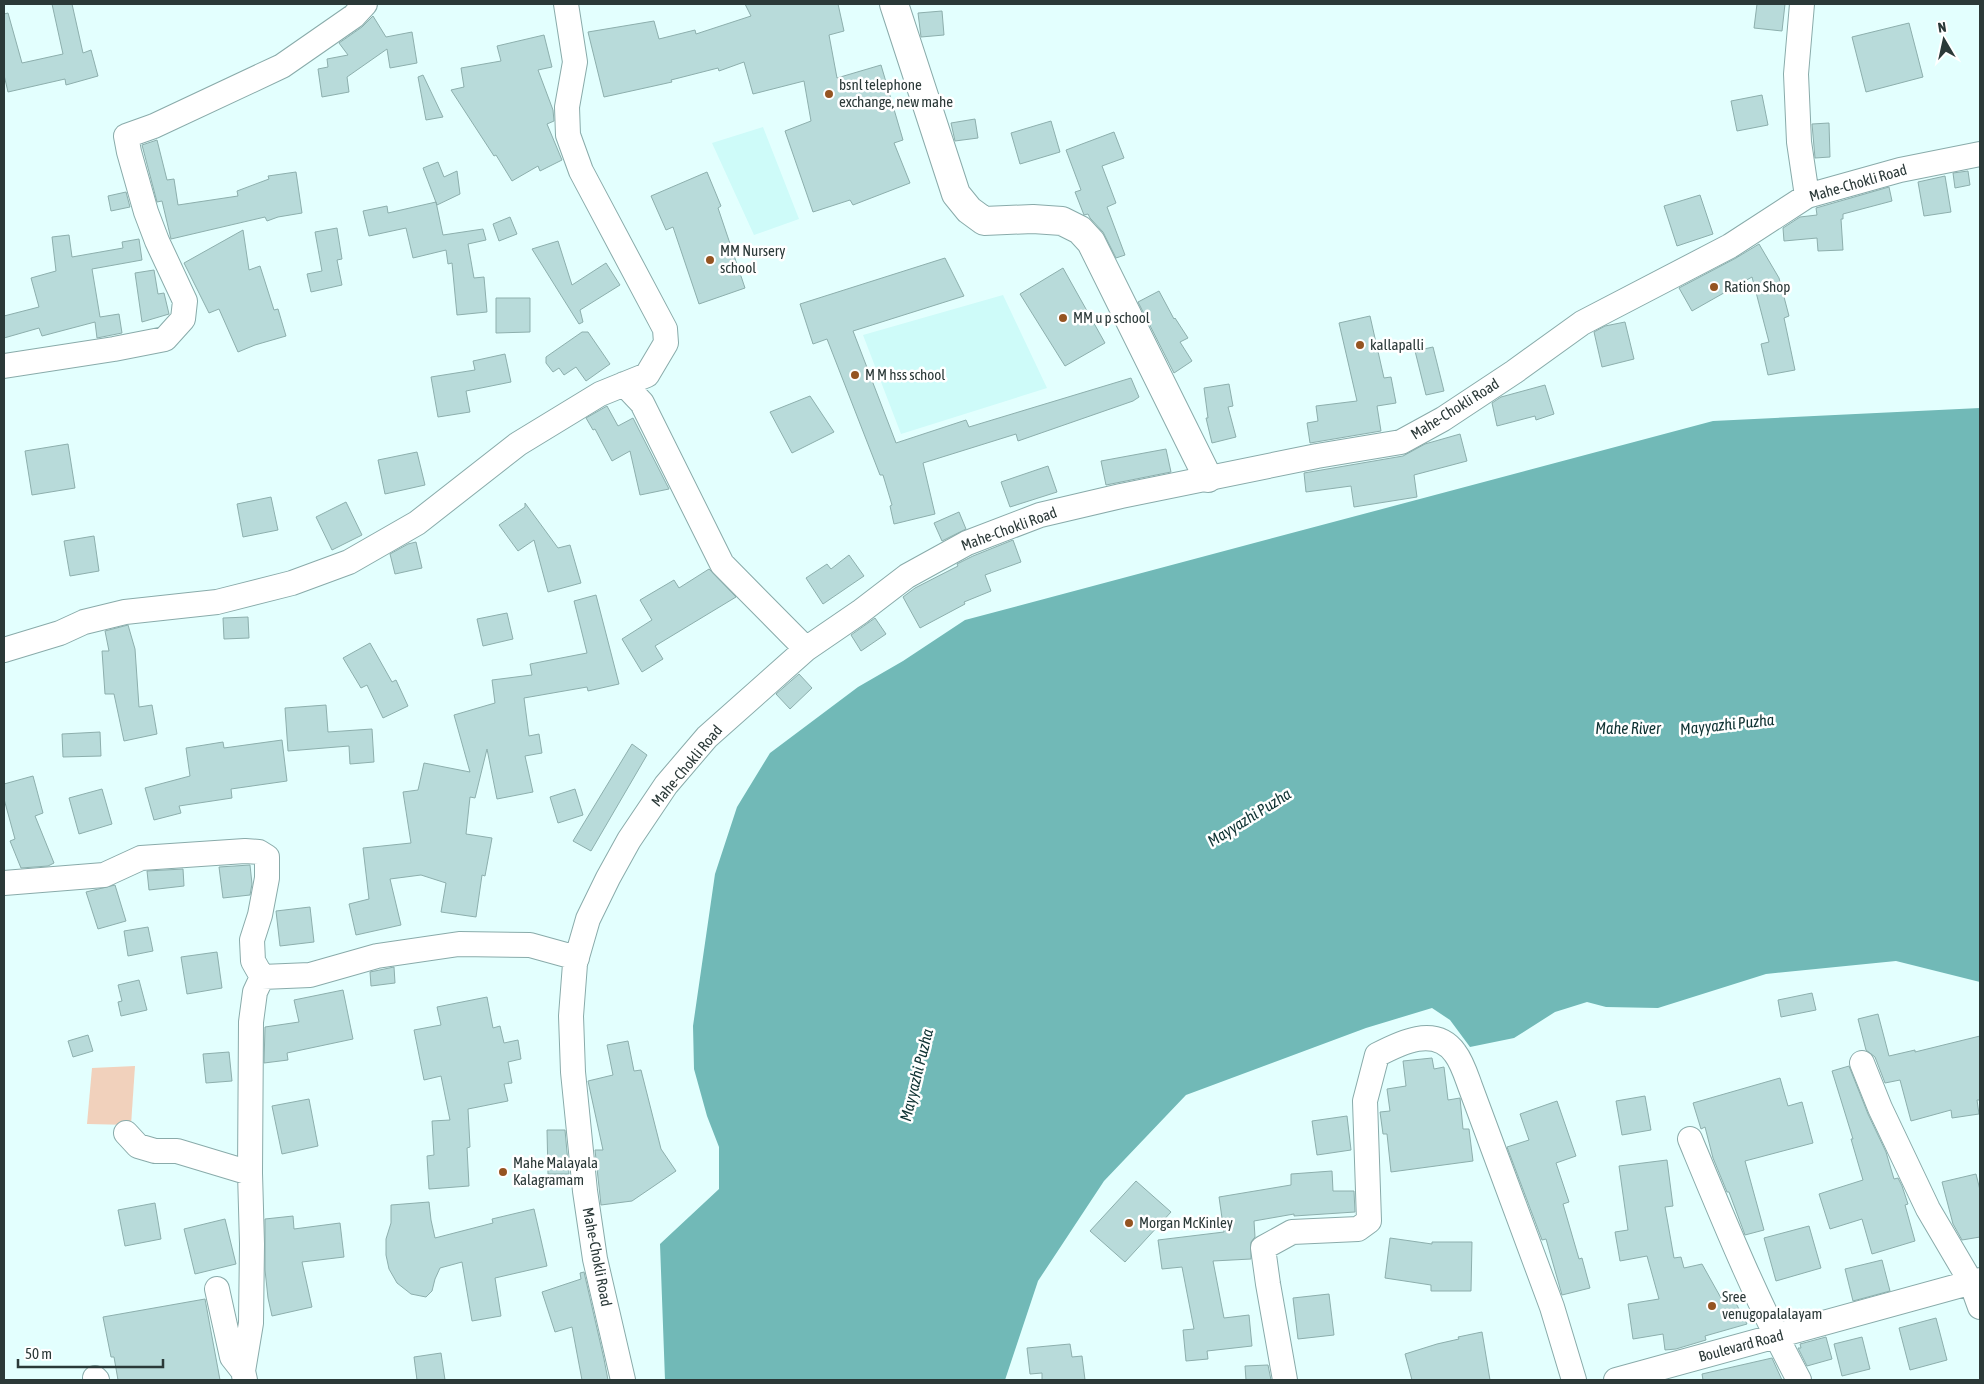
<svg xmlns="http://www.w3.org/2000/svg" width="1984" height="1384" viewBox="0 0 1984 1384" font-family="'Asap Condensed',sans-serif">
<rect width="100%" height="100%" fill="#e3fffe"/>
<!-- built -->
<path fill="#cefbf9" d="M763,127L799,219L754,235L712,143Z
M1003,295L1047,388L901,434L863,335Z"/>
<!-- green -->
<path fill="#f1d1bc" d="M135,1066L131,1125L87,1124L92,1068Z"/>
<!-- water -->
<path fill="#71b9b7" d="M1980,408V982L1896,961L1766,974L1658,1008L1606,1007L1587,1002L1555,1012L1514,1038L1470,1047L1450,1020L1432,1008L1366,1028L1186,1095L1104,1181L1038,1281L1005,1380H665L660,1244L719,1189V1147L707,1116L694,1069L693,1026L715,874L737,807L770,753L858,687L903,661L965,620L1713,421Z"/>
<!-- building -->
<path fill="#b8dbda" stroke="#8dafad" d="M52,4H72L83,53L91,50L98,76L66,85L65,79L8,92L4,75V14L8,13L22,63L63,54Z
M745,4H838L844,31L829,35L837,78L881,65L903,140L894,143L910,183L853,205L850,200L813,212L785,131L811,121L804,81L753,94L744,62L719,71L718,68L671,80L672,82L604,97L588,32L654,21L659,39L695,30L696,34L751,16Z
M1757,4H1785L1782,31L1754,28Z
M942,11L944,35L921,37L918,13Z
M373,16L386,37L412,32L417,63L390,68L387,49L347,77L349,92L322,97L318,69L328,67L327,59L348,55L339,43L362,27Z
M1909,23L1923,77L1866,92L1852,37Z
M544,35L552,67L538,70L553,110L554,121L547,124L562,160L540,171L538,166L512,181L496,155L494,156L451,90L464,87L461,68L501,61L497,46Z
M423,75L443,117L426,120L418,77Z
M1762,95L1768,125L1737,131L1731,101Z
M975,119L978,138L955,141L951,123Z
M1051,121L1060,152L1020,164L1011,133Z
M1829,123L1830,157L1815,158L1812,124Z
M1114,132L1124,158L1102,166L1116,203L1107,207L1125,255L1116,258L1103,232L1090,218L1088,214L1084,215L1075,192L1081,190L1066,150Z
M157,140L167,180L174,179L178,205L238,196L237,191L269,179L268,176L296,172L302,213L278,217L267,221L265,217L171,239L162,201L157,202L142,145Z
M438,162L444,177L457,171L460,194L437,205L423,168Z
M1968,171L1970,185L1955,188L1953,173Z
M707,172L721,206L718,208L745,288L699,304L673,227L666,230L651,196Z
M1945,176L1951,212L1924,216L1918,182Z
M1889,187L1892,201L1843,214V219H1841L1843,250L1818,251L1817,238L1784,241L1783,228L1800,217L1817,215L1816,208Z
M126,192L130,207L111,211L108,196Z
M1700,195L1713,234L1677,246L1664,206Z
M436,202L443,235L483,229L486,240L468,244L474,278L484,277L487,312L457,315L452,263L448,264L446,250L413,258L406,228L369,236L363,211L387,206L388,213Z
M510,217L517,234L499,241L493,224Z
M337,228L342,259L337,260L342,285L311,292L307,274L322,271L315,232Z
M243,230L249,270L260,266L274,310L278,309L286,336L255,345L238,352L219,309L209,313L184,263Z
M69,235L72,257L123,248L122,242L139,239L142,260L92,269L100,317L119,314L122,333L97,338L95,322L42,336L39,328L4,338V316L39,307L31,278L56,271L52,237Z
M558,241L572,285L606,263L620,285L580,310L583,322L579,324L532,249Z
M1759,244L1779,278L1789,316L1784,318L1795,370L1768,375L1761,344L1769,342L1752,277L1692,311L1679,288L1736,258Z
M945,258L964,296L853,331L896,443L966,420L969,427L1131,378L1139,397L1133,401L1018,441L1016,434L923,463L935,514L894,524L890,506L892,505L883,475H880L827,339L813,344L800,304Z
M1063,268L1105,343L1065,366L1020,294Z
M154,270L158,294L164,293L169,314L142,322L135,273Z
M1159,291L1174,319L1175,318L1188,338L1180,342L1192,361L1174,373L1138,302Z
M496,298H530V332L496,333Z
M1370,316L1384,378L1391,377L1396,403L1377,406L1381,431L1310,443L1307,423L1318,421L1316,406L1357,401L1339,323Z
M1625,322L1634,359L1602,367L1594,332L1605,326Z
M582,332H588L610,364L586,381L576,367L564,375L559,368L553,372L546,363V357Z
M1433,347L1444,391L1426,395L1415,351Z
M505,354L511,382L466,391L470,412L438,417L431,377L475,370L473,361Z
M1229,384L1233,406L1228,407L1236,437L1212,443L1206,418H1208L1204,388Z
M1545,385L1554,414L1536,420L1535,416L1497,426L1492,403L1501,397Z
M810,396L834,432L792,453L770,412Z
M607,406L618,426L633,418L669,489L640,495L630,451L612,461L595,429L593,430L586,418Z
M1460,434L1467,461L1414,475L1417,497L1354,507L1351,486L1306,492L1304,473L1403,456L1425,444Z
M68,444L75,488L32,495L25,451Z
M1166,449L1171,472L1106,485L1101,461Z
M417,452L425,485L385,494L378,460Z
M1048,466L1057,492L1010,507L1001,482Z
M271,497L278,530L243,537L237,504Z
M346,502L362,535L332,550L316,517Z
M525,503L558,548L570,545L581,583L548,592L534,540L518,551L499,525L525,507Z
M959,512L966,529L942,541L934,523Z
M94,536L99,571L70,576L64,541Z
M1013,540L1021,562L985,575L991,591L964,602L965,604L920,628L903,597L915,588L958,566L957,564L973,556Z
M416,542L422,568L395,574L390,554L408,544Z
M849,555L864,576L823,604L806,578L827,564L831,569Z
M709,569L736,597L655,646L663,659L642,672L622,639L652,620L640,600L674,580L679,588Z
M596,595L619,684L588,691L587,687L524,698L529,736L539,734L542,753L525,756L533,792L497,799L487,749L475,798L470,797L466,834L492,838L485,876L482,875L476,917L441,912L446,883L421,875L390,879L401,925L356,935L349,904L369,899L363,848L411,843L403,792L418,790L424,763L470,772L454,715L495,703L492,680L532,675L530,664L587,653L574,601Z
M507,613L513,639L483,646L477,619Z
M248,617L249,638L224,639L223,618Z
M875,618L886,634L861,651L851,635Z
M128,625L135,649L139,707L152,705L157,734L124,741L114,694H105L102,651H109L105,631Z
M370,643L392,682L396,680L408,706L383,718L367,685L361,688L343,658Z
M799,674L812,688L790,709L776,694Z
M326,705L328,732L372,729L374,762L350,764L349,746L288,751L285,708Z
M100,732L101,756L63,757L62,734Z
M282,740L287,781L231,789L232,798L179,806L181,813L154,820L145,788L190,776L186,748L223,742L224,748Z
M632,744L647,755L591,851L573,841Z
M33,776L43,813L35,816L54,863L48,866L21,868L10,841L15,839L4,799V784Z
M102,789L112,824L79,834L69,798Z
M575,789L583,815L558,823L550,797Z
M250,865L252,884L250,895L223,898L219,867Z
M183,869L184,886L149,890L147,871Z
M115,885L126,921L98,929L86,892Z
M310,907L314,942L280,946L276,911Z
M148,927L153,951L128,956L124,931Z
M217,952L222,988L187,994L181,957Z
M394,967L395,983L371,986L370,972Z
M139,980L147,1010L121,1016L118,1002L122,1001L118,985Z
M343,990L353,1039L287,1053L288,1060L264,1063L265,1027L299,1022L294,1000Z
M1812,993L1816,1010L1781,1017L1778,1000Z
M487,997L493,1028L500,1026L504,1043L518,1040L521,1059L508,1062L512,1083L504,1084L508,1101L468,1109L470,1147L467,1148L469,1186L429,1189L427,1156L434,1155L432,1121L450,1120L441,1076L424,1080L414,1030L441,1025L437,1007Z
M1878,1014L1889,1056L1915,1050V1052L1980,1036V1100H1977L1979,1114L1952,1118L1951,1110L1911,1121L1900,1080L1885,1083L1875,1057L1866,1050L1858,1019Z
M88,1035L93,1051L73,1057L68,1041Z
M628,1041L634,1071L641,1070L661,1149L676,1171L632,1201L601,1205L595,1150H603L588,1081L613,1075L607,1045Z
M229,1052L232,1081L206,1083L203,1054Z
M1432,1058L1434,1069L1444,1067L1448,1100L1460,1098L1463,1129H1469L1473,1161L1391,1172L1387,1134H1383L1380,1112L1390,1111L1387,1089L1406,1086L1403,1061Z
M1849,1066L1868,1114L1886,1152L1894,1179L1898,1178L1902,1186L1908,1204L1905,1205L1915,1241L1872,1254L1862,1219L1830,1229L1819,1194L1863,1180L1851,1139H1853L1832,1071Z
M1780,1078L1788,1106L1802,1102L1813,1143L1745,1161L1764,1230L1745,1235L1729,1192H1727L1713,1158L1705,1127L1701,1129L1693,1103Z
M1645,1096L1651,1130L1622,1135L1616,1101Z
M309,1099L318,1146L282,1154L272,1106Z
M1557,1101L1576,1156L1556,1163L1569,1202L1563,1204L1579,1259L1582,1258L1590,1288L1562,1295L1546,1239L1542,1240L1507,1147L1529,1140L1520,1114Z
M1347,1116L1351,1150L1317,1155L1312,1121Z
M547,1130H565L569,1174H548Z
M1667,1160L1673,1206L1665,1207L1674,1258L1681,1257L1684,1268L1702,1264L1721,1298L1731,1294L1747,1324L1705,1336L1706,1340L1676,1349L1665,1350L1663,1334L1633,1339L1628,1304L1659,1299L1647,1256L1620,1261L1615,1232L1628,1230L1619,1166Z
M1332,1171L1333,1191H1354L1355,1212L1294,1216V1214L1254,1221L1255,1237L1251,1242V1259L1213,1261L1224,1318L1249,1315L1252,1346L1207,1351L1208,1359L1186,1361L1183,1330L1194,1329L1182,1267L1162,1269L1158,1240L1224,1232L1219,1197L1291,1185V1174Z
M1976,1174L1980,1190V1237L1962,1240L1953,1224L1942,1182Z
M1136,1181L1171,1212L1125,1262L1090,1231Z
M429,1202L431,1220L435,1238L493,1223L492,1219L534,1209L547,1266L495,1278L501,1316L472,1321L462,1262L440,1268L435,1279L432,1291L426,1297L411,1294L397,1283L389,1269L386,1255V1239L391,1223V1205Z
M155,1203L161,1239L125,1246L118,1210Z
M293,1216L294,1229L340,1223L344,1257L302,1262L312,1307L272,1316L268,1298L265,1270V1219Z
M225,1219L236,1264L195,1274L184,1229Z
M1809,1226L1821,1268L1776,1281L1764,1238Z
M1390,1238L1432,1244V1242H1472L1471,1291H1431V1285L1385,1278Z
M1882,1260L1890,1291L1853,1301L1845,1269Z
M584,1272L604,1359L608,1380H582L572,1327L555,1332L542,1292L581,1279L580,1273Z
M1329,1294L1334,1335L1298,1339L1293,1298Z
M205,1299L220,1380H118L114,1357H111L103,1317Z
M1936,1318L1947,1360L1910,1370L1899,1328Z
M1482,1332L1490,1380H1412L1405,1354L1437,1344L1459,1339L1458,1337Z
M1826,1337L1832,1359L1807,1366L1798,1348H1801L1800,1344Z
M1862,1337L1870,1369L1842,1376L1834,1344Z
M1070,1344L1072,1357L1082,1356L1085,1380H1042V1373L1030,1374L1027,1348Z
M441,1353L445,1380H417L414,1357Z
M1772,1358L1782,1380H1703L1702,1374Z
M1268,1365L1271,1380H1246L1245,1366Z"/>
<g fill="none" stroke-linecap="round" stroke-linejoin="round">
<!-- minor casing -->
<g stroke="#89abaa" stroke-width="26">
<path id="minor" d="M1802,4L1796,74L1799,142L1807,196
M4,366L114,349L165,339L183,319L185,301L157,241L146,212L129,152L126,136L154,126L282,66L354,16L365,4
M624,384L642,403L722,564L806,649
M4,650L60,633L84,622L125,612L217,602L292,583L349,562L417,523L518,444L600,394L647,375L666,343L665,329L581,171L568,135L567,107L575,62L566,4
M4,883L104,875L141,858L245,851L259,852L267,857V878L260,915L252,940L253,961L262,977L310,975L377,956L459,944L530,945L577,958
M1862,1063L1880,1108L1928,1209L1971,1282L1980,1307
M126,1133L138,1146L155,1151H177L250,1173L252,1244L251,1323L243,1371L245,1380
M1690,1139C1724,1221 1757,1302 1799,1380
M250,1173L251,1022L255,992L262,977
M217,1289L232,1357L243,1371
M95,1378L97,1380
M623,1380L595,1259L585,1191L573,1072L571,1016L575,964L588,919L608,878L629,840L666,785L707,737L806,649L860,612L907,576L967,543L1040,515L1121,496L1317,456L1401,442L1443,419L1514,372L1582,323L1730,246L1807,196L1900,170L1980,154
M1285,1380L1268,1284L1263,1248L1292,1232L1358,1229L1369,1221L1365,1101L1377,1055C1400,1043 1435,1025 1455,1053C1462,1062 1466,1075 1470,1086L1552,1307L1574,1380
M1616,1380L1980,1280"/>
</g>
<!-- major casing -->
<g stroke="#89abaa" stroke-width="30">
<path id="major" d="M894,4L956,194L969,210L984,221L1033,219L1062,221L1080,230L1091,242L1208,478"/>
</g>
<!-- minor -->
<use href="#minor" stroke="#fff" stroke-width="24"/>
<!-- major -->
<use href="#major" stroke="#fff" stroke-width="28"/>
</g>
<!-- markers -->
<g fill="#955421" stroke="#fff" stroke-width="2">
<circle cx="829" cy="94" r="5"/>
<circle cx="710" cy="260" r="5"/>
<circle cx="1714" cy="287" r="5"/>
<circle cx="1063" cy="318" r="5"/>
<circle cx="1360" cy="345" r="5"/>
<circle cx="855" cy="375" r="5"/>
<circle cx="503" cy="1172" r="5"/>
<circle cx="1129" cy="1223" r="5"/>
<circle cx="1712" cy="1306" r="5"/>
</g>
<g text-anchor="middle" stroke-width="5" stroke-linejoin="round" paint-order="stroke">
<!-- poi labels -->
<g font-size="15" fill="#2b3938" stroke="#fff" text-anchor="start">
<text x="839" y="90">bsnl telephone<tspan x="839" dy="17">exchange, new mahe</tspan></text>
<text x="720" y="256">MM Nursery<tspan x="720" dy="17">school</tspan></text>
<text x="1724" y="292">Ration Shop</text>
<text x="1073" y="323">MM u p school</text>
<text x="1370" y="350">kallapalli</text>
<text x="865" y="380">M M hss school</text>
<text x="513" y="1168">Mahe Malayala<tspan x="513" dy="17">Kalagramam</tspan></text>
<text x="1139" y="1228">Morgan McKinley</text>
<text x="1722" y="1302">Sree<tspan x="1722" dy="17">venugopalalayam</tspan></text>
</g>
<!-- street labels -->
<g font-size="15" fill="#2b3938" stroke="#fff">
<text transform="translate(1858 183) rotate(-16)" y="5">Mahe-Chokli Road</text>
<text transform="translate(1455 409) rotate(-32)" y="5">Mahe-Chokli Road</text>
<text transform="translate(1009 529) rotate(-20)" y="5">Mahe-Chokli Road</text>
<text transform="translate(687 766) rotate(-50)" y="5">Mahe-Chokli Road</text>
<text transform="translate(597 1257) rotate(79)" y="5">Mahe-Chokli Road</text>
<text transform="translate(1741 1346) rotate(-15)" y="5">Boulevard Road</text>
</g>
<!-- water labels -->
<g font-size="16" font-style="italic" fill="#0e3232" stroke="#fff">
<text transform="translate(1727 724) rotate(-6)" y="6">Mayyazhi Puzha</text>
<text x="1628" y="734">Mahe River</text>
<text transform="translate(1249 817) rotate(-32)" y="6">Mayyazhi Puzha</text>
<text transform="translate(916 1075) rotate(-76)" y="6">Mayyazhi Puzha</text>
</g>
</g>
<!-- border -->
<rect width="1984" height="1384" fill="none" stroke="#2b3938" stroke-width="10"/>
<!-- north arrow -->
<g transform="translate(1944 40) rotate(351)" stroke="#ffffff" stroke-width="4" paint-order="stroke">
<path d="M0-4L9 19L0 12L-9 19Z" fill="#2b3938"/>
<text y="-8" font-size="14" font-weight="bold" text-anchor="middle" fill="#2b3938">N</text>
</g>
<!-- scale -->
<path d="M18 1359v8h145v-8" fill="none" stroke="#2b3938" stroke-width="2.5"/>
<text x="25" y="1359" font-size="15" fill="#2b3938" stroke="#ffffff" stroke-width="4" paint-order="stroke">50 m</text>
</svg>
